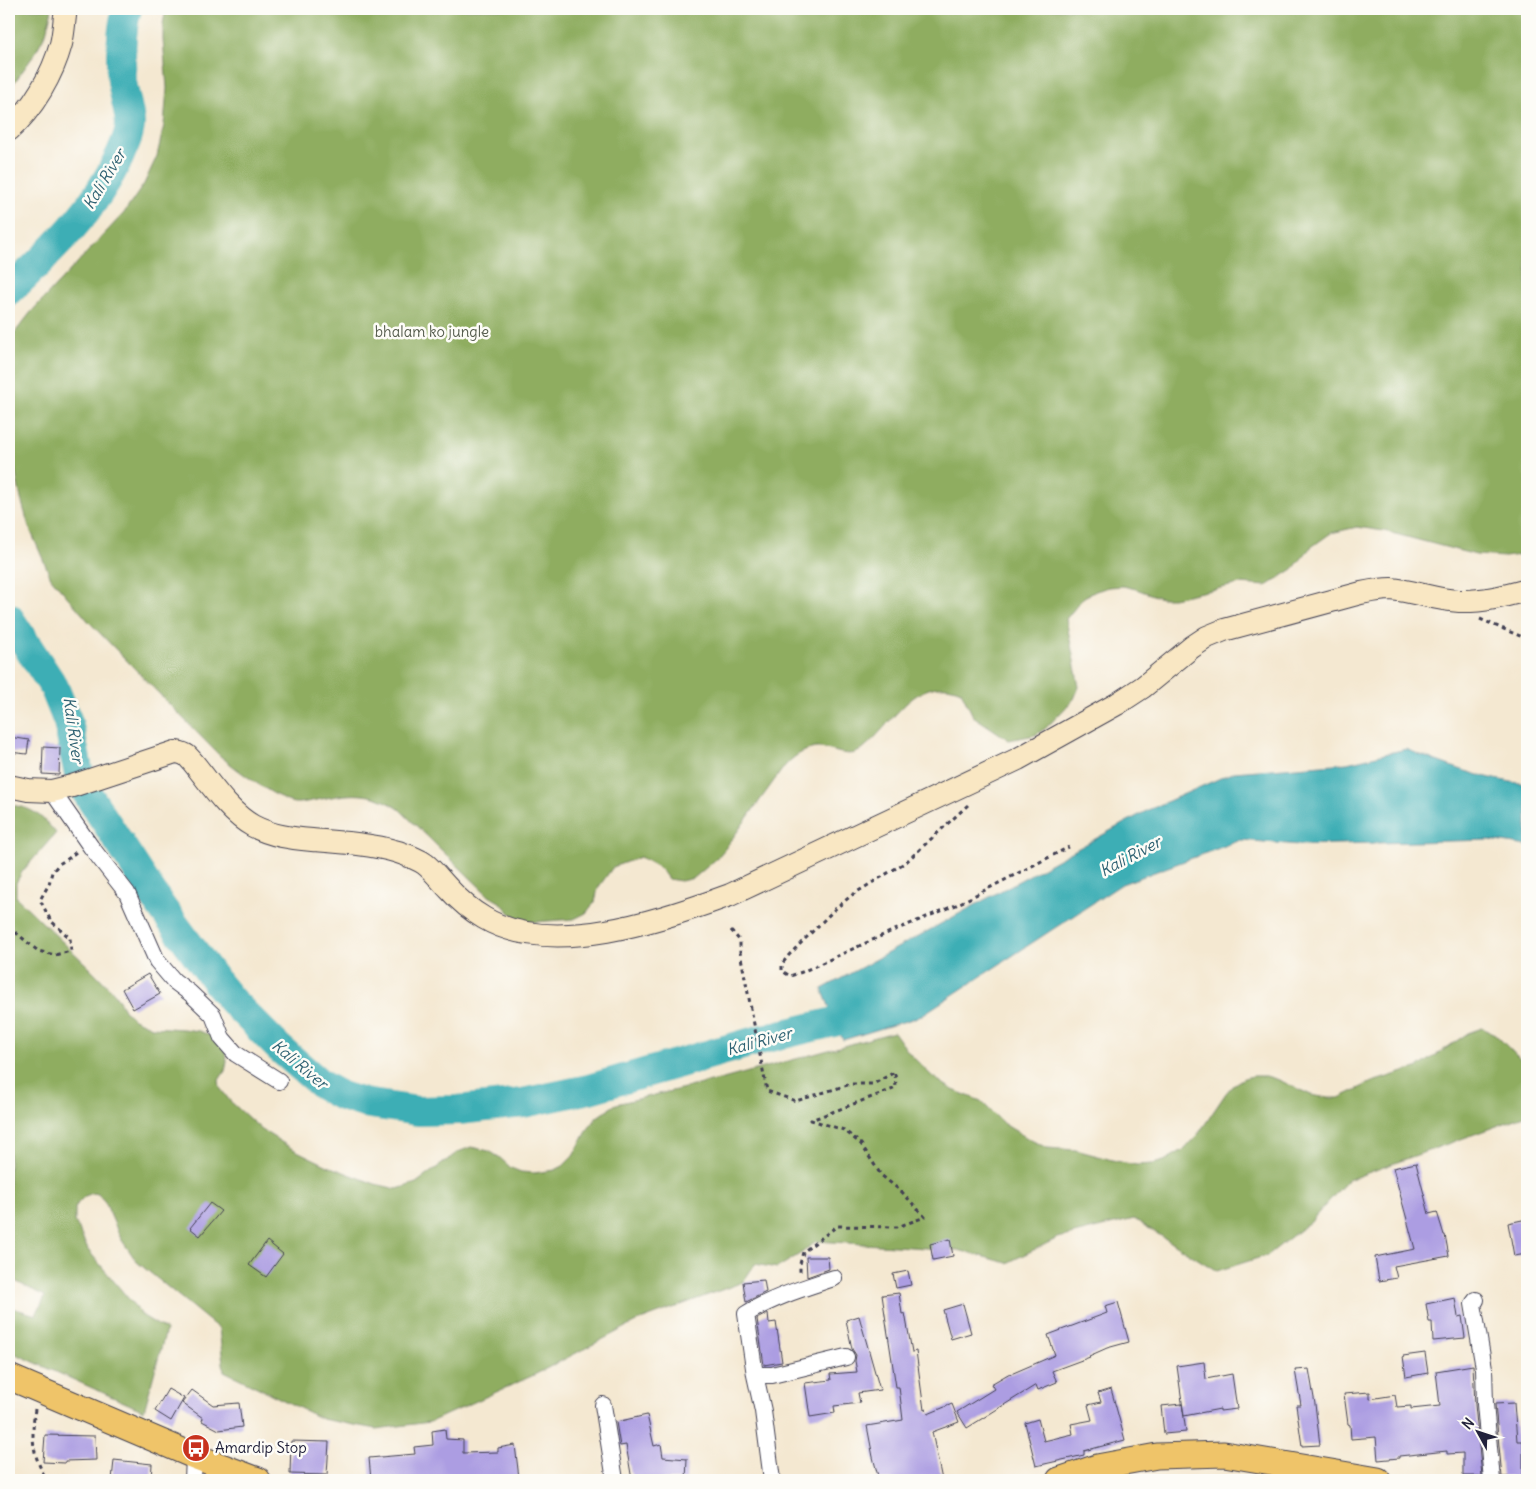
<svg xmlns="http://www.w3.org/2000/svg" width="1536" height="1489" viewBox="0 0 1536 1489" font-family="Delius,sans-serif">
<rect width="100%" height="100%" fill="#fdfcf7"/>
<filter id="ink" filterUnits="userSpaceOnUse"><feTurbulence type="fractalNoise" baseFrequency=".02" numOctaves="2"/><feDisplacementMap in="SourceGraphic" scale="10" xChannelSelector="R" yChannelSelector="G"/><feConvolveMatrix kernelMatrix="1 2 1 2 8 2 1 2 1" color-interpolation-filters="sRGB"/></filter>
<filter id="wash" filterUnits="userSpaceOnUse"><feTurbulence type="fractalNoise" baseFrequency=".0096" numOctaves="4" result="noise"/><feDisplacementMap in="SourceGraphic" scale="20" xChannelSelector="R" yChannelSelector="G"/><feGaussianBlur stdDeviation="1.12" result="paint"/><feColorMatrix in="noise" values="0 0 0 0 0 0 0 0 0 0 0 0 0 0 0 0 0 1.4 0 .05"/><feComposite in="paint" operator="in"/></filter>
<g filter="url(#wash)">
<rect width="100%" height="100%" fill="#f4e8d1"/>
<!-- forest -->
<path fill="#8fad61" stroke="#58684e" d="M9,9H52L46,33L34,55L9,90Z
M166,9H1527V422C1524,428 1524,438 1527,443V554L1505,557L1476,555L1384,531L1357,527L1331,533L1310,548L1293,569L1266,586L1240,584L1173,598H1161L1136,589L1123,586L1109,587L1096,591L1084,597L1066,619L1079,687L1074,699L1046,728L1035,735L1009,740L973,716L961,691C915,671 892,727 861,750C848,760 830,747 816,748C802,750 793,757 784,767L724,850L715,860L694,878L681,881L668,879L660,868L640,857L613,867L598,888L595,902L586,913L574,919L535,922L521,920L510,913L501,903L489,896L399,809C371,790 348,793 317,800C309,801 298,805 290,802C285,801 281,797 276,795C255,783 237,770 219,755L90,623L51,578L29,527L21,499L9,439V340L31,312L124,213L144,184L157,156L164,125L167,88L163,40V24Z
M9,805C32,807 41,815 56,833L22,872L16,883V897L94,972L115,994L125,1011L134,1019L152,1027L183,1029L199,1031L213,1036L226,1052L227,1062L225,1071L219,1080L220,1088L230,1101L262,1130L291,1148L328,1166L375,1184L397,1189L416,1183L458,1152L471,1147L489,1151L499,1157L511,1168L521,1172L534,1173L555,1170L563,1166L573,1156L590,1126L597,1117L616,1104L723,1079L894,1032L909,1053L933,1077L953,1090L981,1101L1004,1124L1029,1139L1047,1148L1076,1150L1120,1162L1137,1165L1153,1164L1164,1161L1185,1149L1197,1136L1226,1093L1234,1084L1244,1078L1253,1076H1266L1279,1080L1311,1095L1328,1098H1339L1372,1082L1419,1067L1468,1033L1482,1028L1495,1034L1527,1066V1115L1348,1180L1311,1221L1268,1255L1217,1271L1134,1219L1058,1238L1007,1263L958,1250L816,1241L803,1252L777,1268L755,1264L743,1282L638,1321L534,1375L430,1422L376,1429L322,1419L224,1371L219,1329L137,1262L121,1239L105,1202L98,1194L93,1193L85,1196L78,1203L75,1208V1221L88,1250L143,1316L166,1330L144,1411L9,1351V1307L36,1315L45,1296L9,1278Z"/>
<!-- water -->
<path fill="#3caeb5" stroke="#2f6878" d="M1406,749C1445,765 1485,780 1527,784V846L1490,840L1299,845L1241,840L1122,884L919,1017L843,1040L822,989L1148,810L1234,772L1347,763Z"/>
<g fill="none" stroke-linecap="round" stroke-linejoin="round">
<!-- river -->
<path stroke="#3caeb5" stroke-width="30" d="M9,291C52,251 95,210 120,155C124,146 130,134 130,123C129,109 124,95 122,81C120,60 121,29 127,9
M9,618L54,687L68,722L81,784L162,908L218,984L232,1001L278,1047L323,1086L341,1096L364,1103L418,1111L458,1110L523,1103L589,1089L763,1039L876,1012"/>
</g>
<g id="blocks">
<!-- building -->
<path fill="#ac9de2" d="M9,737L29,740L27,754L9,752Z
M43,747L60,748L59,775L42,774Z
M148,974L160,994L133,1009L122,989Z
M1416,1163L1429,1214L1437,1212L1444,1235H1445L1449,1256L1394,1266L1397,1278L1379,1281L1375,1257L1415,1249L1393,1168Z
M210,1203L221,1211L200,1236L190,1228Z
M1527,1219V1254L1514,1256L1508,1223Z
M950,1239L953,1256L933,1260L930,1244Z
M267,1241L283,1254L266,1277L249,1265Z
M806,1257H828L829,1269L807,1277Z
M908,1271L911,1285L896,1288L893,1274Z
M764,1280L766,1292L746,1302L743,1282Z
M899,1293L902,1314L905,1313L912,1352L916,1351L924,1410L926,1409L928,1414L952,1404L959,1422L932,1432L942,1480H879L873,1457L867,1426L903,1420L899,1387H896L882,1295Z
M1455,1298L1458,1317L1462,1316L1465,1338L1433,1341L1432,1322H1429L1426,1304Z
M1118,1302L1129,1342L1107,1348L1089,1356L1090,1357L1052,1371L1057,1382L1038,1390L1036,1385L967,1428L957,1412L994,1389L991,1384L1010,1373L1011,1374L1055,1355L1048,1335L1107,1313L1105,1306Z
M963,1304L971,1333L951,1339L943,1310Z
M768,1313L769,1323L776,1322L782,1362L764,1365L757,1319Z
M859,1316L880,1390L858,1393L860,1403L834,1406L835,1413L810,1417L805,1383L831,1380L830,1374L857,1372L855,1361L856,1355L852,1349L846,1320Z
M1425,1353L1428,1373L1406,1377L1403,1356Z
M1204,1362L1206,1379L1232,1374L1237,1409L1220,1411V1409L1184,1416L1177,1366Z
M1473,1365L1475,1405L1482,1476H1463V1453L1447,1454V1451L1399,1456V1458L1378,1460L1376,1437L1351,1439L1350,1425L1348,1424L1344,1394L1370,1392V1399L1395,1395L1397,1407L1411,1406V1409L1440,1406L1436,1371Z
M1309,1369L1315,1404L1320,1445L1302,1446L1296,1405H1301L1295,1370Z
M168,1389L184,1398L171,1421L155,1411Z
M1111,1389L1125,1440L1084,1451V1455L1036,1466L1025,1423L1038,1419L1044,1441L1073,1434L1071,1424L1092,1420L1088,1405L1101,1402L1098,1393Z
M192,1390L213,1405L239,1403L242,1427L219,1430L202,1421L203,1418L182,1403Z
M1514,1403L1517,1441H1523V1477H1502L1495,1404Z
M1182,1404L1186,1432L1164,1434L1161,1406Z
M647,1415L654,1446L661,1444L663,1457L687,1459L686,1480H632L626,1445L620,1446L616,1422Z
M445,1429L446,1439L463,1440V1453L498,1452V1448L515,1445L519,1478L502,1480V1478L457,1480H371L369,1458L415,1454L414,1447L433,1445L432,1431Z
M45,1435L95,1436L96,1460L65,1461V1463L43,1462Z
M291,1441L329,1442L327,1475L290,1474Z
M114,1460L152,1464L151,1480H112Z"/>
</g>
</g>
<g filter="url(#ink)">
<use href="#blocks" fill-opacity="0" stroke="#424052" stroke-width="1"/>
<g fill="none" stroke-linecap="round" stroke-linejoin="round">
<!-- street casing -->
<g stroke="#424052" stroke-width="18">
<path id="street" d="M52,791L91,847L127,893L157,961L174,981L190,993L213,1015L222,1038L236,1054L279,1081
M1476,1300L1473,1304L1484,1368L1485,1404L1492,1480
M755,1375L746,1314C773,1297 804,1288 834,1278
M603,1405L615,1480
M193,1480L194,1456
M772,1480L763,1411L755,1375H772L846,1357"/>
</g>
<!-- secondary casing -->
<g stroke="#424052" stroke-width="24">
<path id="secondary" d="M9,130C33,109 53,74 61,44C64,32 64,20 66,9
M9,786L28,790L52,791L72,786L175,752C179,752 182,753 186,755C192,760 198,769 203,775C216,792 234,816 253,826C272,836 291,838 312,840C339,842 372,844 398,852C407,855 418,859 425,864C434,871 441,881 449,889C458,899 472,911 484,918C551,958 662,920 730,895L1018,759L1117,704L1143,687L1192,647L1207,637L1224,630L1361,593C1371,591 1381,589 1391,589C1414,591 1436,600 1459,601C1482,602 1505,596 1527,590"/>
</g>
<!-- primary casing -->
<g stroke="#424052" stroke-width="27">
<path id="primary" d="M9,1377L194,1456L258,1480
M1059,1480L1097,1467L1157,1456L1224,1454L1378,1480"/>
</g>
<!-- path -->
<path stroke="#424052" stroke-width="3" stroke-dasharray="4 4" stroke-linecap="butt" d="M1480,619L1527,639
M968,805L906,862L852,895L834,910L789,955L782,964V971L790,976L802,972L890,932L956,905L1069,847
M9,927L38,951L55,955L71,951L70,938L51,921L40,900L49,884L52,872L59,864L69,858L76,852
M731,930L740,941V952L767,1091L796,1101L851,1084H873L895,1072L896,1088L811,1120L844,1130L861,1144L881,1175L902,1192L925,1217L897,1227L837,1226L803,1252L800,1264V1273
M35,1409C31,1438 32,1455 47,1480"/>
<!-- street -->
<use href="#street" stroke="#fff" stroke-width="16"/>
<!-- secondary -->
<use href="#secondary" stroke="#f9e7c3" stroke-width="22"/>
<!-- primary -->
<use href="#primary" stroke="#efc469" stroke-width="25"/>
</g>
</g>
<!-- icons -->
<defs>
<g id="bus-disc" transform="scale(1.4375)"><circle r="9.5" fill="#c8321e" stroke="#fdfcf7"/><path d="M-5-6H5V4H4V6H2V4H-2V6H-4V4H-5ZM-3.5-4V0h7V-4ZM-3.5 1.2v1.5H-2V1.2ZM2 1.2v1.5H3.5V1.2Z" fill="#fff"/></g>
</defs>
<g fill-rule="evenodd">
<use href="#bus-disc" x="196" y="1448"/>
</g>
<g text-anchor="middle" stroke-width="5" stroke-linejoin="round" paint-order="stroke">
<!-- park labels -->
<g font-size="15" fill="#555c4d" stroke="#fdfcf7">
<text x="432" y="337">bhalam ko jungle</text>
</g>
<!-- poi labels -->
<g font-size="15" fill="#22223b" stroke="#fdfcf7" text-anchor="start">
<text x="215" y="1453">Amardip Stop</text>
</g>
<!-- water labels -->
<g font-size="16" font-style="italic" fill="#2e6172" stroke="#fdfcf7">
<text transform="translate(104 179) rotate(-59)" y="6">Kali River</text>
<text transform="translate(74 730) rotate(82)" y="6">Kali River</text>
<text transform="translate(1130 856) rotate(-28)" y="6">Kali River</text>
<text transform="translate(759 1041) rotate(-15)" y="6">Kali River</text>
<text transform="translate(300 1064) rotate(40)" y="6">Kali River</text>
</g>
</g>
<!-- margin -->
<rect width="1536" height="1489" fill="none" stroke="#fdfcf7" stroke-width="30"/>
<!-- north arrow -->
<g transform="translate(1478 1432) rotate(310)" stroke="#fdfcf7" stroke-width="4" paint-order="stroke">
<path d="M0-4L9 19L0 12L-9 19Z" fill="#22223b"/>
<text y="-8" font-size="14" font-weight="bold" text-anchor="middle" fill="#22223b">N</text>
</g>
</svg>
